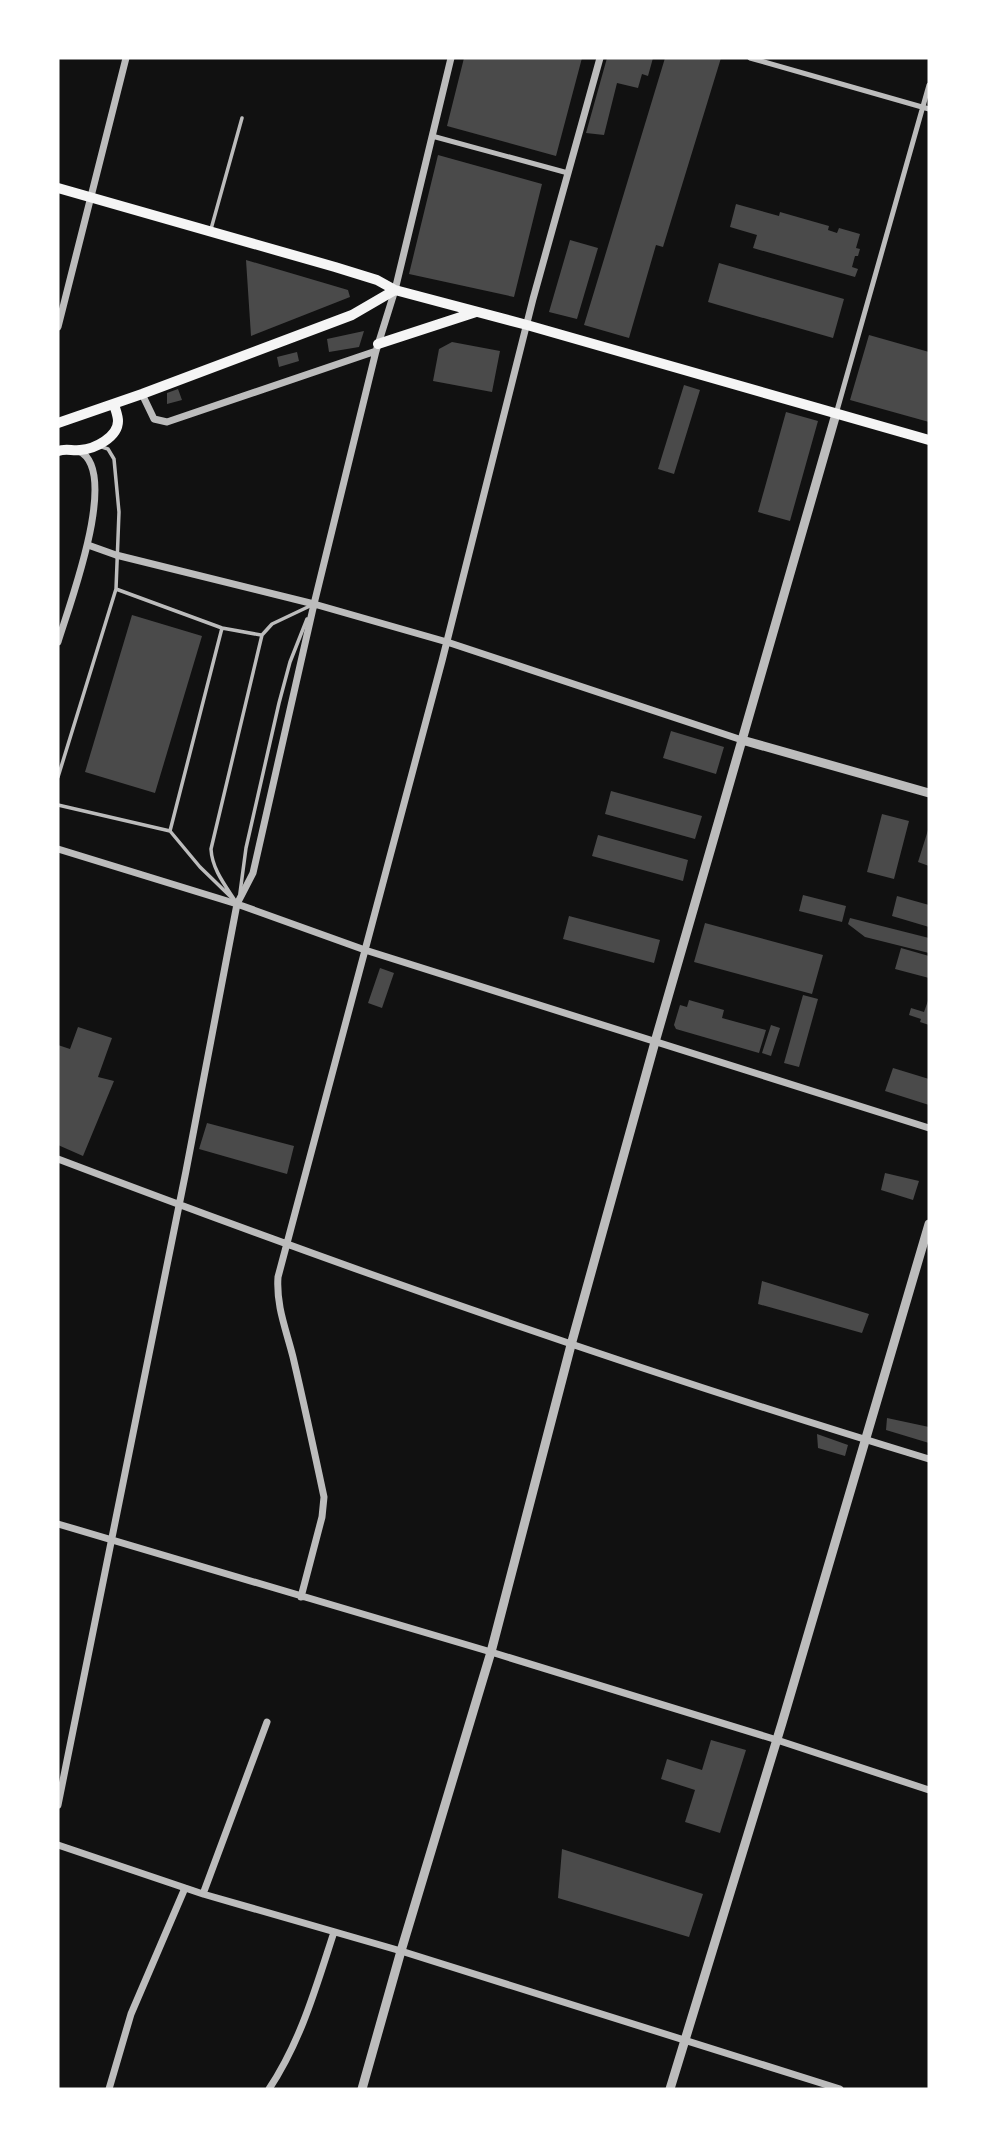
<svg xmlns="http://www.w3.org/2000/svg" width="987" height="2147" viewBox="0 0 987 2147" font-family="'Fira Sans',sans-serif">
<rect width="100%" height="100%" fill="#111"/>
<!-- building -->
<path fill="#4a4a4a" d="M464,58H582L556,156L447,126Z
M607,58H653L648,76L642,74L638,88L617,83L604,135L586,133Z
M665,58H721L663,247L656,245L629,338L584,325Z
M438,155L542,184L514,297L409,274Z
M736,204L779,216L780,212L829,226L828,230L837,233L839,228L860,234L856,248L860,249L858,256H855L852,267L858,269L855,277L753,248L757,235L730,227Z
M570,240L598,248L577,319L549,312Z
M246,260L348,290L350,297L251,336Z
M719,263L844,299L833,338L708,302Z
M364,331L359,347L329,352L327,339Z
M869,335L929,352V422L850,400Z
M452,342L500,351L492,392L433,381L439,349Z
M297,352L299,361L279,367L277,357Z
M684,385L700,390L674,474L658,469Z
M178,389L182,400L167,404V393Z
M786,412L818,421L790,521L758,512Z
M132,615L202,636L155,793L85,772Z
M671,731L724,747L716,774L663,758Z
M611,791L702,816L695,839L605,814Z
M882,814L909,821L894,879L867,872Z
M929,827V866L918,862Z
M598,835L688,860L683,881L592,856Z
M803,895L846,906L842,922L799,911Z
M897,896L929,905V927L892,916Z
M569,916L660,940L654,963L563,939Z
M850,918L929,938V953L865,937L848,924Z
M705,923L823,955L812,994L694,962Z
M901,948L929,956V978L895,969Z
M380,968L394,973L382,1008L368,1003Z
M803,995L818,999L799,1067L784,1063Z
M929,998V1025L920,1022L921,1019L909,1015L911,1008L924,1012Z
M689,1000L724,1010L722,1018L766,1030L759,1053L676,1029L674,1025L680,1005L687,1007Z
M771,1025L780,1028L771,1056L762,1053Z
M78,1027L112,1038L98,1077L114,1081L83,1156L58,1145V1045L70,1049Z
M893,1068L929,1079V1105L885,1091Z
M207,1123L294,1146L287,1174L199,1149Z
M885,1173L919,1181L913,1200L881,1190Z
M762,1281L869,1314L862,1333L758,1304Z
M887,1418L929,1427V1443L886,1430Z
M817,1434L848,1445L845,1456L818,1448Z
M711,1740L746,1750L720,1833L685,1822L695,1790L661,1779L667,1759L702,1770Z
M562,1849L703,1894L689,1937L558,1898Z"/>
<g fill="none" stroke-linecap="round" stroke-linejoin="round">
<!-- service -->
<path stroke="#bcbcbc" stroke-width="3.5" d="M211,229L242,118
M116,589L222,628L261,635
M58,777L116,589L119,512L114,459L108,449L99,446
M58,805L170,831L200,867L233,899
M170,831L222,628
M240,893L246,848L279,703L290,662L307,619
M236,902C225,885 212,869 211,849L262,635L272,624L312,605"/>
<!-- pedestrian -->
<path stroke="#bcbcbc" stroke-width="5" d="M750,58L929,109
M432,136L568,173
M836,414L929,85"/>
<!-- minor -->
<path stroke="#bcbcbc" stroke-width="7" d="M58,327L126,58
M142,394L154,419L167,422L376,351
M88,545L116,555L314,604L447,642L742,740
M58,642C68,608 121,471 79,451
M58,849L237,904L365,950L929,1128
M58,1159C345,1268 635,1370 929,1459
M58,1524L491,1652L777,1740L929,1790
M301,1597L322,1517L324,1497C314,1450 304,1404 293,1357C286,1329 276,1306 278,1277L442,661L533,299L600,58
M58,1805L186,1171L237,904L253,873L314,604L376,351L395,290L451,58
M58,1845L203,1894L401,1951L840,2089
M203,1894L267,1722
M109,2089L131,2014L185,1888
M269,2089C301,2041 316,1987 334,1932"/>
<!-- tertiary -->
<path stroke="#bcbcbc" stroke-width="9" d="M742,740L929,793
M362,2089L401,1951L491,1652L571,1345L655,1042L836,414
M670,2089L782,1723L929,1224"/>
<!-- secondary -->
<path stroke="#f5f5f5" stroke-width="10" d="M58,188L335,267L377,280L395,290L527,325L929,440
M378,344L476,312
M58,423L142,394L352,315L395,290
M58,451C66,448 72,451 80,450C95,449 118,437 118,421C118,415 115,409 114,404"/>
</g>
<!-- border -->
<rect width="987" height="2147" fill="none" stroke="#ffffff" stroke-width="119"/>
</svg>
